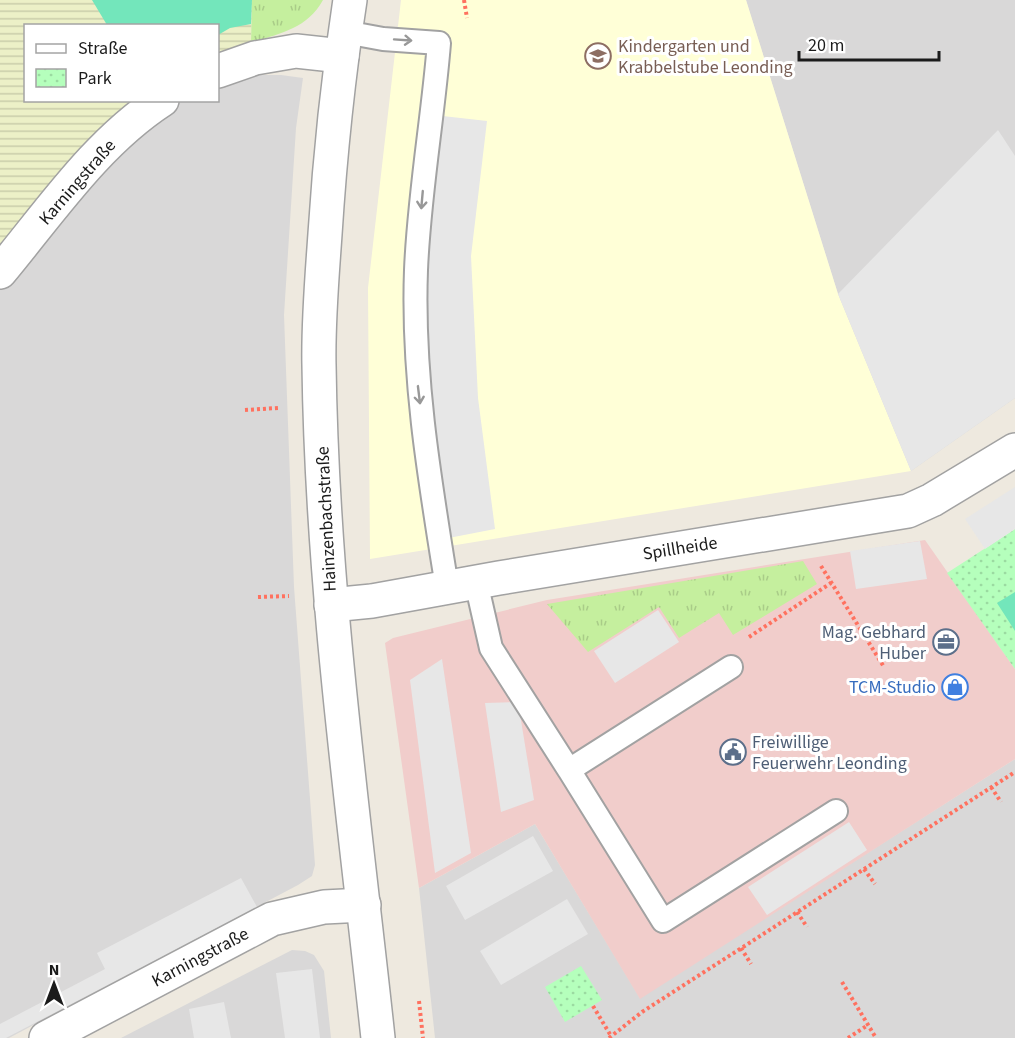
<svg xmlns="http://www.w3.org/2000/svg" width="1015" height="1038" viewBox="0 0 1015 1038" font-family="'Source Sans 3',sans-serif">
<defs>
<pattern id="farmland-rules" width="6" height="5" patternUnits="userSpaceOnUse" patternTransform="scale(1.5)"><rect width="6" height="5" fill="#ecf0c7"/><path d="M0 2.5h6" fill="none" stroke="#cacdaa"/></pattern>
<pattern id="grass-tufts" width="24" height="20" patternUnits="userSpaceOnUse" patternTransform="scale(1.5)"><rect width="24" height="20" fill="#c5ef9e"/><path d="M3 7l-1-3M5 7V3M7 7l1-3M15 17l-1-3M17 17v-4M19 17l1-3" fill="none" stroke="#a9cc88"/></pattern>
<pattern id="park-dots" width="8" height="8" patternUnits="userSpaceOnUse" patternTransform="scale(1.5)"><rect width="8" height="8" fill="#b5ffbc"/><path d="M2 2h.1M6 6h.1" fill="none" stroke="#9bdaa1" stroke-width="1.8" stroke-linecap="round"/></pattern>
</defs>
<rect width="100%" height="100%" fill="#eee9df"/>
<!-- residential -->
<path fill="#d9d8d8" d="M746,0H1015V398L911,471L838,294Z
M253,75H281L303,78L296,128L284,315L294,587L315,865L312,876L298,885L9,1038H0V285L151,119L180,101L218,100V83Z
M1015,759V1038H435L419,888L535,824L640,998Z
M292,950L305,951L314,955L324,971L331,1038H121Z"/>
<!-- commercial -->
<path fill="#f1cdcb" d="M925,540L1015,669V759L640,999L535,824L419,888L385,643L393,638L547,600Z"/>
<!-- education -->
<path fill="#ffffd7" d="M401,0H746L838,294L911,471L370,559L368,288Z"/>
<!-- farmland -->
<path fill="url(#farmland-rules)" d="M0,0H252L251,43L218,56V26H26V100L139,101L0,255Z"/>
<!-- grass -->
<path fill="url(#grass-tufts)" d="M252,0H323C307,29 280,33 251,43Z
M803,561L817,584L733,635L719,613L679,638L659,607L588,652L547,604Z"/>
<!-- park -->
<path fill="url(#park-dots)" d="M1015,529V669L947,573Z
M581,966L602,1000L565,1022L545,987Z"/>
<!-- pitch -->
<path fill="#73e6bb" d="M92,0H252L251,24L230,28L218,35V26L107,25Z
M1015,592V631L997,603Z"/>
<!-- parking -->
<path fill="#e7e7e7" d="M425,114L487,121L471,256L478,398L495,529L428,542L404,296Z
M998,130L1015,156V398L911,471L838,294Z
M1015,487V529L985,549L965,519Z
M920,541L927,579L856,589L850,551Z
M658,610L679,642L615,683L594,651Z
M442,659L471,853L435,873L410,680Z
M518,702L534,800L501,812L485,703Z
M849,822L867,850L767,915L748,887Z
M533,836L553,871L465,920L446,886Z
M241,878L257,907L6,1038H0V1024L105,969L97,953Z
M567,899L588,934L501,985L480,951Z
M312,969L320,1038H285L276,973Z
M224,1002L231,1038H194L189,1009Z"/>
<g fill="none" stroke-linecap="round" stroke-linejoin="round">
<!-- service casing -->
<g stroke="#a2a2a2" stroke-width="26">
<path id="service" d="M345,32L383,39L439,43C433,118 419,194 416,270C412,377 430,482 447,587
M476,582L491,648L569,770
M731,667L569,770L663,921L836,811"/>
</g>
<!-- minor casing -->
<g stroke="#a2a2a2" stroke-width="36">
<path id="minor" d="M218,71L255,58L296,51L342,56
M0,272C50,212 96,143 162,100
M331,605L372,601L499,578L908,511L932,500L1015,450
M46,1038L272,919L324,907L364,905"/>
</g>
<!-- tertiary casing -->
<g stroke="#a2a2a2" stroke-width="36">
<path id="tertiary" d="M350,0C338,78 330,156 325,234C322,278 318,322 319,365C322,591 354,814 378,1038"/>
</g>
<!-- path -->
<path stroke="#ff715f" stroke-width="4" stroke-dasharray="3 3" stroke-linecap="butt" d="M464,0L467,18
M245,410L278,408
M821,566L884,667
M258,597L289,596
M749,637L831,583
M991,787L1001,802
M864,869L875,884
M797,912L807,927
M741,948L751,964
M842,982L876,1038
M419,1001L423,1038
M593,1006L611,1036
M609,1038L642,1012L1015,772
M848,1038L868,1025"/>
<!-- service -->
<use href="#service" stroke="#fff" stroke-width="22"/>
<!-- minor -->
<use href="#minor" stroke="#fff" stroke-width="33"/>
<!-- tertiary -->
<use href="#tertiary" stroke="#fff" stroke-width="33"/>
</g>
<!-- one-way arrows -->
<defs><path id="oneway-shaft" d="M-6 0H5M1.5-3L5.5 0L1.5 3" fill="none" stroke-width="1.6" stroke-linecap="round" stroke-linejoin="round" transform="scale(1.5)"/></defs>
<g stroke="#989898">
<use href="#oneway-shaft" transform="translate(403 40) rotate(4)"/>
<use href="#oneway-shaft" transform="translate(422 200) rotate(95)"/>
<use href="#oneway-shaft" transform="translate(419 395) rotate(83)"/>
</g>
<!-- icons -->
<defs>
<g id="school-ring" transform="scale(1.35)"><circle r="9.5" fill="#fff" stroke="#8d6e63" stroke-width="1.5"/><path d="M0-5L7-2L0 1L-7-2ZM-4 1L0 2.5L4 1V4Q0 6-4 4Z" fill="#8d6e63"/></g>
<g id="office-ring" transform="scale(1.35)"><circle r="9.5" fill="#fff" stroke="#5c6f8a" stroke-width="1.5"/><path d="M-6-3h4V-5.5h4V-3h4V5H-6ZM-1-4.5V-3h2v-1.5ZM-6 0V1H6V0Z" fill="#5c6f8a"/></g>
<g id="shop-ring" transform="scale(1.35)"><circle r="9.5" fill="#fff" stroke="#3f7fe0" stroke-width="1.5"/><path d="M-5-2.5h2.3a2.7 3.5 0 0 1 5.4 0H5L5.5 6h-11ZM-1.5-2.5h3a1.5 2.3 0 0 0-3 0Z" fill="#3f7fe0"/></g>
<g id="civic-ring" transform="scale(1.35)"><circle r="9.5" fill="#fff" stroke="#5c6f8a" stroke-width="1.5"/><path d="M-.6-6.5H3V-4.5H.6V-3L4-1V1h2V6H-6V1h2V-1L-.6-3ZM-1.2 2.5V6h2.4V2.5Z" fill="#5c6f8a"/></g>
</defs>
<g fill-rule="evenodd">
<use href="#school-ring" x="598" y="56"/>
<use href="#office-ring" x="946" y="642"/>
<use href="#shop-ring" x="955" y="687"/>
<use href="#civic-ring" x="733" y="752"/>
</g>
<g text-anchor="middle" stroke-width="6" stroke-linejoin="round" paint-order="stroke">
<!-- education labels -->
<g font-size="18" fill="#785e54" stroke="#fff" text-anchor="start">
<text x="618" y="52">Kindergarten und<tspan x="618" dy="21">Krabbelstube Leonding</tspan></text>
</g>
<!-- street labels -->
<g font-size="18" fill="#1b1b1b" stroke="#fff">
<text transform="translate(77 182) rotate(-49)" y="6">Karningstraße</text>
<text transform="translate(326 519) rotate(-93)" y="6">Hainzenbachstraße</text>
<text transform="translate(680 548) rotate(-9)" y="6">Spillheide</text>
<text transform="translate(200 957) rotate(-28)" y="6">Karningstraße</text>
</g>
<!-- service labels -->
<g font-size="18" fill="#4e5e75" stroke="#fff" text-anchor="end">
<text x="926" y="638">Mag. Gebhard<tspan x="926" dy="21">Huber</tspan></text>
<text x="752" y="748" text-anchor="start">Freiwillige<tspan x="752" dy="21">Feuerwehr Leonding</tspan></text>
</g>
<!-- shop labels -->
<g font-size="18" fill="#366cbe" stroke="#fff" text-anchor="end">
<text x="936" y="693">TCM-Studio</text>
</g>
</g>
<!-- legend -->
<rect x="24" y="24" width="195" height="78" fill="#ffffff" stroke="#a4a4a4" stroke-width="1.5"/>
<rect x="36" y="44" width="30" height="9" fill="#ffffff" stroke="#a4a4a4" stroke-width="1.5"/>
<text x="78" y="54" font-size="18" fill="#1b1b1b">Straße</text>
<rect x="36" y="69" width="30" height="18" fill="url(#park-dots)" stroke="#a4a4a4" stroke-width="1.5"/>
<text x="78" y="84" font-size="18" fill="#1b1b1b">Park</text>
<!-- north arrow -->
<g transform="translate(54 984)" stroke="#ffffff" stroke-width="4.5" paint-order="stroke">
<path d="M0-4.5L10 22L0 15L-10 22Z" fill="#1b1b1b"/>
<text y="-9" font-size="16" font-weight="bold" text-anchor="middle" fill="#1b1b1b">N</text>
</g>
<!-- scale -->
<path d="M799 51v9h140v-9" fill="none" stroke="#1b1b1b" stroke-width="3"/>
<text x="808" y="51" font-size="18" fill="#1b1b1b" stroke="#ffffff" stroke-width="4.5" paint-order="stroke">20 m</text>
</svg>
